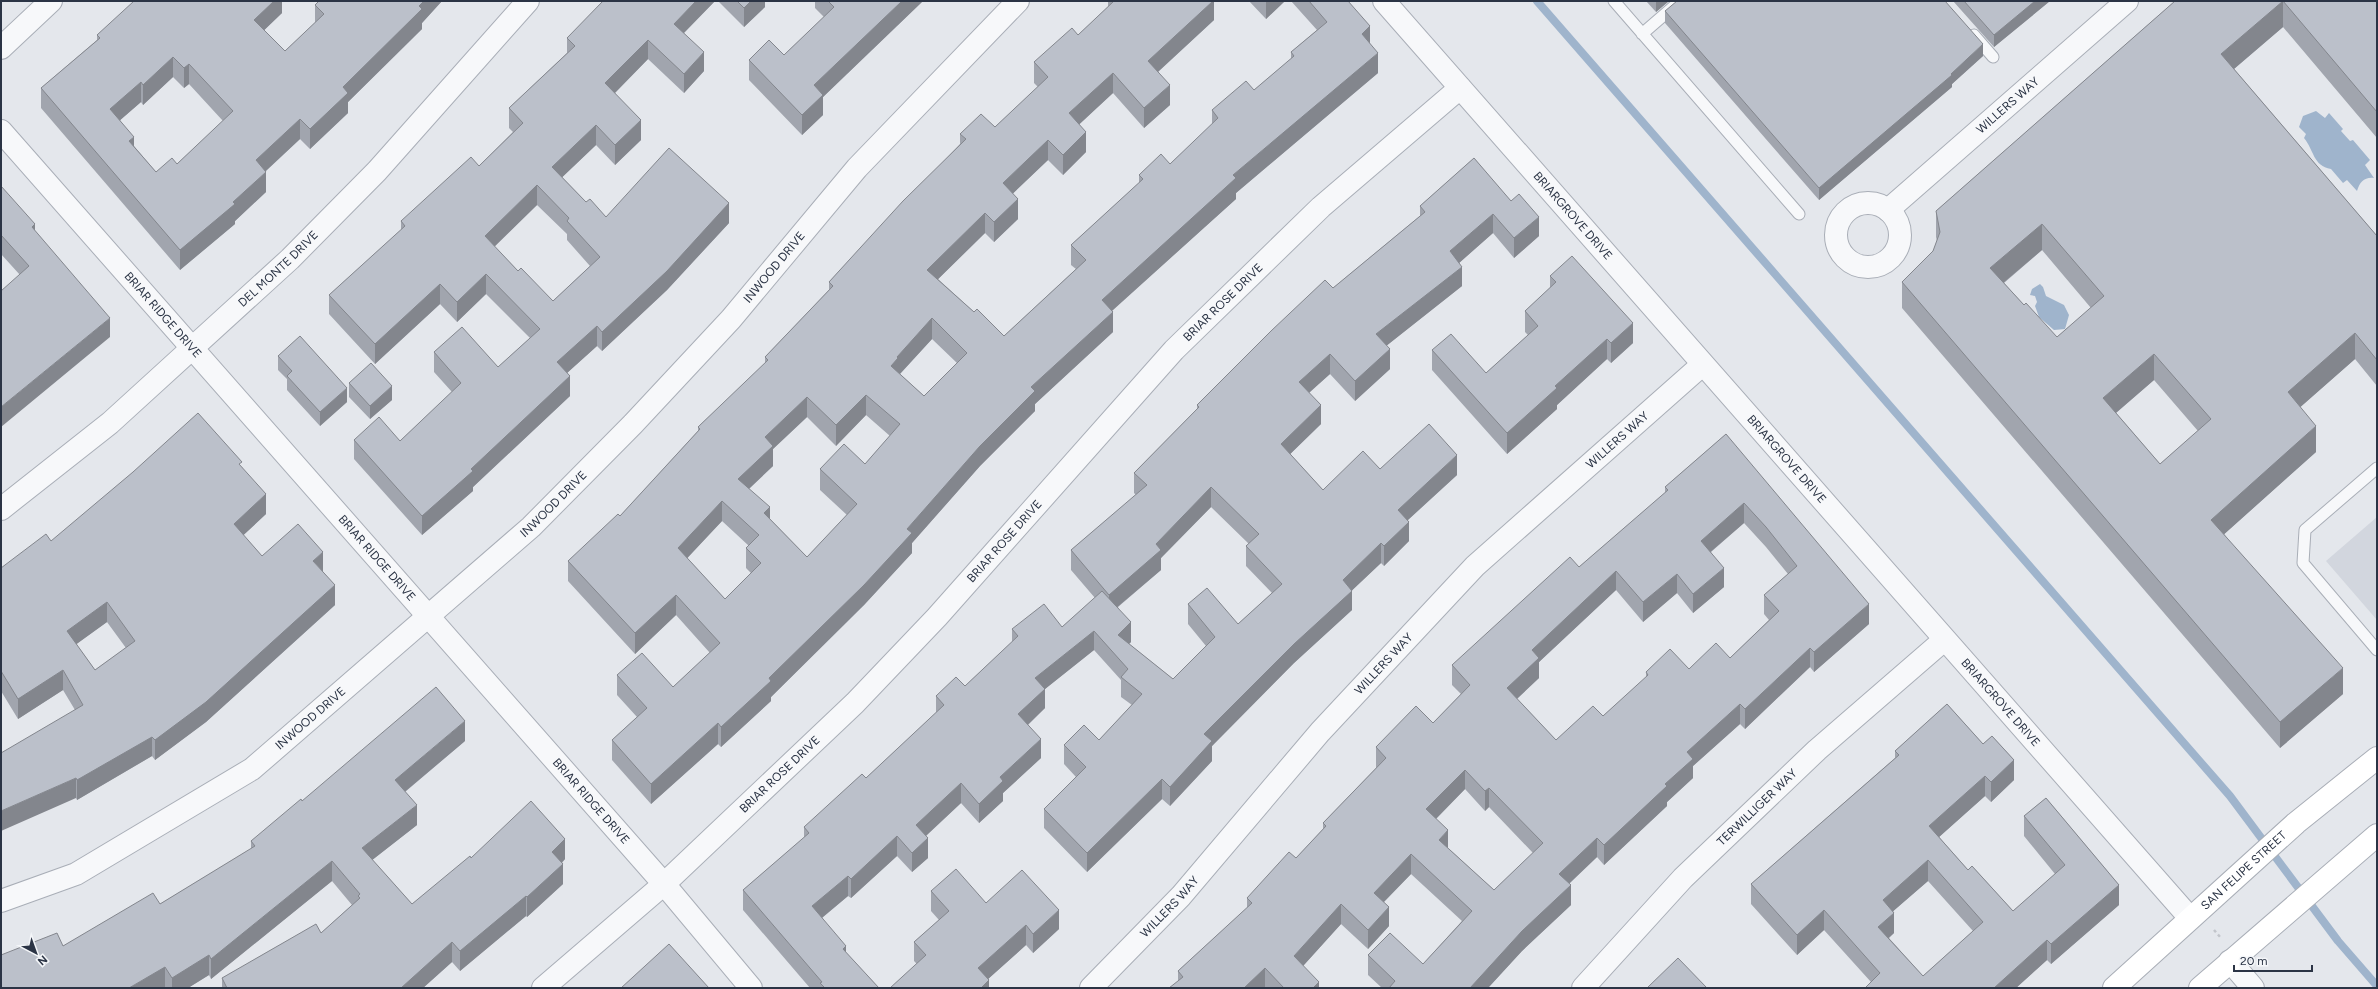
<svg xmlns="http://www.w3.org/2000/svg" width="2378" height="989" viewBox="0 0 2378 989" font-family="Figtree,sans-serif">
<rect width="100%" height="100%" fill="#e4e7ec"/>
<!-- built -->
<path fill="#d2d6de" d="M2377,517V620L2326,561Z"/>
<!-- water -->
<path fill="#9fb4cc" d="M2316,111L2325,118L2329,113L2343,129L2341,131L2350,141L2353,140L2370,160L2365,165L2374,178C2364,177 2360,182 2357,191L2347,180L2343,183L2331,169C2313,166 2314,150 2304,138L2306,134L2299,127L2303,116Z
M2040,284L2043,287L2046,296L2064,305L2069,315L2065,329L2054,330L2039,317L2035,306L2037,302L2035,296L2030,295L2032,289Z"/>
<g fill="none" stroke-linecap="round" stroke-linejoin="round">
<!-- stream -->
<path stroke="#9fb4cc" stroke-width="8" d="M1537,1L2230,796L2338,941L2377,986"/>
<!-- service casing -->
<g stroke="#a9aeb7" stroke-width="13">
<path id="service" d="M1614,1L1799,214
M1642,34L1680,1
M1974,35L1993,57
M2377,468L2305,530L2303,563L2377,650"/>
</g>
<!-- minor casing -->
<g stroke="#a9aeb7" stroke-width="24">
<g id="minor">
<path id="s1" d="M1384,1L2190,918"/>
<path d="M1,48L51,1"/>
<path id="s2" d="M1,131L664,884L751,988"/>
<circle cx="1868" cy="235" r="32"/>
<path id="s3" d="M1888,210L2127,1"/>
<path id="s4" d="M1,509L110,423L290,259L377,171L528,1"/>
<path id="s5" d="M1,901L76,874L252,769L531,527L633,424L731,319L857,168L1018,1"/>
<path d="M2230,961L2253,988"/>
<path id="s6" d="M543,988L664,884L855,703L937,617L1174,350L1321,207L1460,88"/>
<path id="s7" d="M1091,988L1181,896L1320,732L1475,566L1702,365"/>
<path id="s8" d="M1583,988L1683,878L1817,750L1944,640"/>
</g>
</g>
<!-- secondary casing -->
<g stroke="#a9aeb7" stroke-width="24">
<g id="secondary">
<path id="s9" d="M2114,988L2296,823L2377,758"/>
<path d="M2200,988L2377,835"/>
</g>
</g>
<!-- path -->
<path stroke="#c2c5cb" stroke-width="2.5" stroke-dasharray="3 3" stroke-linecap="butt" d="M2214,930L2221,938"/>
<!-- service -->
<use href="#service" stroke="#f7f8fa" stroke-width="11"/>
<!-- minor -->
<use href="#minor" stroke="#f7f8fa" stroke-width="22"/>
<!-- secondary -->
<use href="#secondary" stroke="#fff" stroke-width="22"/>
</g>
<!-- wall -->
<path fill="#a1a5ae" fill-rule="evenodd" d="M282,1V13L264,30L285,51L315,23V5L319,1H442L422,23V29L348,102V113L310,149L300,139L266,171V192L235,221V224L180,270L41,108V88L97,40V35ZM173,77L184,88L189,84L223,121L177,164L156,172L134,146L120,120L141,102L143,105Z
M715,1L684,33L704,71L684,93L648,59L615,93L641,140L615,165L596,145L562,177L586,202L606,217L729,223L667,290L602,351L597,346L567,373L570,396L473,487V491L422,535L354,459V440L400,441L452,392L434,372V352L498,367L530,338L486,294L457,322L440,304L375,364L329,314V295L401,230V221L479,166L513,132L509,128V108L567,53V38ZM537,205L567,234V240L590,266L553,301L518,271L494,246Z
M718,1H765V7L744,27Z
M815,1H923L823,97V115L802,135L749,80V60L784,55L824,17L815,8Z
M1108,1H1214V20L1158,72L1170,105L1144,128L1113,93L1079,124L1086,152L1063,175L1048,160L1013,193L1018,219L994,242L985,233L938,279L974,312L1004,336L1076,269L1071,265V245L1139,183V175L1170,164L1212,125V110L1254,90L1291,59V52L1317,30L1291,1H1348L1370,44L1378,73L1236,193V199L1112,310L1113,332L1035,404V411L980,466L912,543V553L864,605L771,697V701L721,747L718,744L651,804L612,760V740L637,717L617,695V675L673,687L710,653L676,615L635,654L568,581V561L620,516L698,431V427L765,364V357L829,290V282L960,144V134L995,127L1038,87L1034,83V62L1078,35L1108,7ZM932,339L957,363L924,396L900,374ZM866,415L890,436L865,464L820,469V490L847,515L807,557L770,519L749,489L773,466V449L807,417L836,446ZM722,521L749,546L746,548V568L751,573L725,599L687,558Z
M1249,1H1285L1266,19Z
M1646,1H1669L1656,12Z
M1953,1H2050L1994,47Z
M2175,1H2375L2377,3V138L2283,27L2234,69L2377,236V386L2355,359L2300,407L2316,452L2224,534L2343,694L2280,748L1902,308V282L1933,251L1937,241L1936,237V211ZM2042,250L2091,308L2057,337L2024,305L2004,283ZM2154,380L2198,431L2160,464L2116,413Z
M1665,11L1983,56L1952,84V87L1819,200L1665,23Z
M1474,158L1539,236L1514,258L1493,233L1459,263L1462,286L1386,346L1390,369L1355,401L1330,374L1309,392L1321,424L1290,454L1323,490L1380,469L1457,475L1408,520L1409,541L1384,566L1381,563L1352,590V610L1294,663L1212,746V761L1170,806L1162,799L1087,872L1044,828V809L1076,777L1064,764V745L1099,740L1132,705L1121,697V680L1094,650L1045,689V708L1028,725L1041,758L1003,793V801L979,823L961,803L926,836L928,858L912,872L897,856L851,898L848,896L822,918L846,953L879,988H810L743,910V890L804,838V827L866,778L936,713V696L965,686L1012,642V629L1062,627L1095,598L1071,570V550L1136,495L1134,493V473L1197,409V405L1333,288L1420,216V206ZM1211,507L1249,544L1246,546V566L1272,593L1238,624L1188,604V624L1206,646L1173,679L1129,644L1131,642L1118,607L1161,570V558Z
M1,186L35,231L110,337L20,275L1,254Z
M1550,276L1633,343L1611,363L1607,359L1557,405V409L1507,454L1432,370V350L1486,373L1528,335L1525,332V311L1550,288Z
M278,356L347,402L320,426L287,390V379L278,370Z
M349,383L392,400L370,419L349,397Z
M1726,434L1869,624L1814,672L1810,667L1745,729L1740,724L1693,766V778L1667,802V806L1604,865L1597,857L1569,884L1571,905L1522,951L1488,988H1382L1368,975V955L1423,964L1462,921L1411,874L1384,902L1389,926L1368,949L1341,924L1303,966L1319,988H1265L1178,981V971L1247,908V898L1296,858L1323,829V823L1376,768V747L1433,723L1461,694L1452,685V665L1579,567L1665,493V487ZM1744,523L1766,547L1788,574L1764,595V614L1769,620L1730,658L1689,669L1646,672V678L1603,716L1556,740L1517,699L1539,678V662L1616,590L1643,622L1677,593L1693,613L1724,587L1711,552ZM1465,789L1485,811L1489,807L1533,853L1494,890L1448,848L1436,819Z
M242,467L266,514L243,535L262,556L323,572L335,605L206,722L155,760L152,756L77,800L76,798L75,710L63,690L18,719L1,691V568L51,541ZM107,622L126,648L95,670L76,644Z
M1947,704L1983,744L1992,736L2014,760V780L1991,802L1985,796L1939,837L1968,870L1972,866L2013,911L2055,874L2024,836V816L2046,798L2119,885V905L2051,964L2047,960L2016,988H1865L1871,982L1824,930L1797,955L1751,904V884L1895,758V751ZM1928,881L1973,931L1923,976L1889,938L1894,933V913L1893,911Z
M465,741L405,792L417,825L372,860L412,904L471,858L565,859L562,863L563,884L527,917L526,916L460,971L452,962L423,988H222V978L321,933L352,905L332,881L211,979L209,975L188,988H166L165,987L63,946L160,904L251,849V841L302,801Z
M931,891L986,903L1059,929L1033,953L1026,945L988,979L989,988L917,964L914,961V942L939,920L931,911Z"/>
<!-- shaded-wall -->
<path fill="#83868d" d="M274,1H282V13L254,40V20Z
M424,1H442L422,23V29L348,102V113L310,149V129L343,87Z
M696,1H715L674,43V24Z
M751,1H765V7L744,27V8Z
M902,1H923L823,97V115L802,135V115L814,85Z
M1213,1H1214V20L1148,81V61Z
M1266,1H1285L1266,19Z
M1656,1H1669L1656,12Z
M2035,1H2050L1994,47V35Z
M2283,1V27L2221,80V54Z
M1370,26V46L1362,34Z
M648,40V59L605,103V83Z
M1983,44V56L1952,84V87L1819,200V188L1951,74Z
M704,52V71L684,93V74Z
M1378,53V73L1236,193V199L1102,320V300L1233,175Z
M173,57V77L143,105V85Z
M189,64V84L184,88V68Z
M1113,73V93L1069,134V113Z
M141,82V102L110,129V109Z
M1170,85V105L1144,128V108Z
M300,119V139L256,180V160Z
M641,120V140L615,165V145Z
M596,125V145L552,187V167Z
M1086,132V152L1063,175V155Z
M134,137V157L129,141Z
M1048,140V160L1003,203V183Z
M266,172V192L235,221V224L180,270V250Z
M537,185V205L485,256V236Z
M1018,199V219L994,242V222Z
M729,203V223L667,290L602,351V332Z
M985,213V233L927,290V270Z
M1493,214V233L1450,271V251Z
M1539,217V236L1514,258V238Z
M35,224V243L32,227Z
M2042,224V250L1990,294V268Z
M1462,267V286L1376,354V334Z
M486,274V294L457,322V302Z
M440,284V304L375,364V344Z
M1113,312V332L1035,404V411L980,466L912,543V553L864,605L771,697V701L721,747V727L769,678L907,529L1031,387Z
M110,318V337L1,427V407Z
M932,318V339L898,376L891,366L897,357Z
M1633,323V343L1611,363V343Z
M597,326V346L557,382V362Z
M2355,333V359L2288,418V392Z
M1607,339V359L1557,405V409L1507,454V433L1555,386Z
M1390,349V369L1355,401V381Z
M1330,354V374L1299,402V382Z
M2154,354V380L2103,424V398Z
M570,376V396L473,487V491L422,535V516L471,469Z
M392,386V400L370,419V406Z
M347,388V402L320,426V412Z
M866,395V415L836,446V425Z
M807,397V417L773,449V466L738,499V479L765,437Z
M1321,405V424L1281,463V444Z
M2316,426V452L2211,546V520Z
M1457,455V475L1398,529V510Z
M1211,487V507L1161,558V570L1109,614V595L1156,544Z
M266,494V514L234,544V524Z
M722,501V521L678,568V548Z
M1744,503V523L1701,560V541Z
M770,507V528L764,513Z
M1409,522V541L1384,566V546Z
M1381,543V563L1343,599L1352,591V610L1294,663L1212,746V761L1170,806V787L1204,734L1343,580Z
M323,552V572L313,561Z
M1724,568V587L1693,613V594Z
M1616,571V590L1539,662V678L1507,708V688L1532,650Z
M1677,574V593L1643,622V602Z
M335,585V605L206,722L155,760V740Z
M676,595V615L635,654V633Z
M107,602V622L67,651V631Z
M1869,604V624L1814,672V652Z
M1131,622V642L1118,654V635Z
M1094,631V650L1045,689V708L1018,734V714L1035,678Z
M1810,648V667L1745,729V709Z
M2343,668V694L2280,748V722Z
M63,670V690L18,719V699Z
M1740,704V724L1693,766V778L1667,802V806L1604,865V845L1665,784L1687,752Z
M465,721V741L395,800V780Z
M718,723V744L651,804V784Z
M152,737V756L77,800V780Z
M1041,739V758L1003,793V801L979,823V804L1000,777Z
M2014,760V780L1991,802V782Z
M1465,770V789L1426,829V809Z
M1985,776V796L1929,846V826Z
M76,778V798L1,831V811Z
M1162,779V799L1087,872V853Z
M961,783V803L916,845V825Z
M1489,788V807L1485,811V791Z
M417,805V825L362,868V848Z
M1448,830V850L1439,840Z
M897,836V856L851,898V879Z
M928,838V858L912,872V853Z
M1597,838V857L1559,893V874Z
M565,839V859L552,872V852Z
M1411,854V874L1374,912V893Z
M1928,860V881L1883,920V900Z
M332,861V881L211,979V959Z
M563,864V884L527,917V897Z
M848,876V896L812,926V906Z
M1571,885V905L1522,951L1488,988H1470L1522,931Z
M2119,885V905L2051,964V944Z
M526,896V916L460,971V951Z
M1341,904V924L1294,976V956Z
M1389,907V926L1368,949V930Z
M1059,910V929L1033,953V934Z
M1824,910V930L1797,955V935Z
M1894,913V933L1878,947V927Z
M1026,925V945L978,988V968Z
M2047,940V960L2016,988H1994Z
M452,942V962L423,988H401Z
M846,946V965L843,949Z
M209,955V975L188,988H172V978Z
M165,967V987L163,988H129Z
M1265,968V988H1244Z
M989,980V988H981Z
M1319,982V988H1312Z"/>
<!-- building -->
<path fill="#bbc0ca" stroke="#83868d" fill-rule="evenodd" d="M134,1H274L254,20L285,51L324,14L315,5L319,1H424L419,6L422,9L343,87L348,93L310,129L300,119L256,160L266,172L233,202L235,204L180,250L41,88L100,38L97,35ZM173,57L184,68L189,64L233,111L177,164L172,158L156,172L129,141L134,137L110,109L141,82L143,85Z
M603,1H696L674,24L704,52L684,74L648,40L605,83L641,120L615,145L596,125L552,167L586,202L590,199L606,217L669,148L729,203L667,271L602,332L597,326L557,362L570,376L471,469L473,471L422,516L354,440L379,417L400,441L461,383L434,352L462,327L498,367L540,329L486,274L457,302L440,284L375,344L329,295L405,226L401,221L471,157L479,166L523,123L509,108L575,46L567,38ZM537,185L569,218L567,221L600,257L553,301L521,268L518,271L485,236Z
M737,1H751L744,8Z
M828,1H902L814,85L823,95L802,115L749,60L769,40L784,55L834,7Z
M1114,1H1213L1148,61L1170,85L1144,108L1113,73L1069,113L1086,132L1063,155L1048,140L1003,183L1018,199L994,222L985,213L927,270L974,312L977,309L1004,336L1086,260L1071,245L1143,179L1139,175L1161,154L1170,164L1218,118L1212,110L1246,81L1254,90L1294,56L1291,52L1327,22L1309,1H1348L1370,26L1362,34L1378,53L1233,175L1236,178L1102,300L1113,312L1031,387L1035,391L980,446L907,529L912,533L864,585L769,678L771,681L721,727L718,723L651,784L612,740L647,708L617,675L642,653L673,687L720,643L676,595L635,633L568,561L618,514L620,516L700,429L698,427L768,360L765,357L833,286L829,282L903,201L966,139L960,134L981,114L995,127L1048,77L1034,62L1072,28L1078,35ZM932,318L967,353L924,396L891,366L898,358L897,357ZM866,395L900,424L865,464L844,444L820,469L857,504L807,557L764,513L770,507L738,479L773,446L765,437L807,397L836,425ZM722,501L759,535L746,548L761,563L725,599L678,548Z
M1677,1H1945L1983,44L1951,74L1952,75L1819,188L1665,11Z
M1964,1H2035L1994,35Z
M2175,1H2375L2377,3V112L2283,1L2221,54L2377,236V360L2355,333L2288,392L2316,426L2211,520L2343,668L2280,722L1902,282L1933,251L1940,232L1936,211ZM2042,224L2104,296L2057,337L2026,303L2024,305L1990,268ZM2154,354L2211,419L2160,464L2103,398Z
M1474,158L1511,201L1519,194L1539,217L1514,238L1493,214L1450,251L1462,267L1376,334L1390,349L1355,381L1330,354L1299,382L1321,405L1281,444L1323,490L1363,451L1380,469L1429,424L1457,455L1398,510L1409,522L1384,546L1381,543L1343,580L1352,591L1294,644L1204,734L1212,741L1170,787L1162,779L1087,853L1044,809L1086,767L1064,745L1084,725L1099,740L1142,694L1121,677L1128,669L1094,631L1035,678L1045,689L1018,714L1041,739L1000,777L1003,781L979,804L961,783L916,825L928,838L912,853L897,836L851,879L848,876L812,906L846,946L843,949L879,988H825L820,983L822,982L743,890L809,833L804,827L862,774L866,778L944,705L936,696L956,677L965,686L1018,636L1012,629L1044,604L1062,627L1102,591L1131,622L1118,635L1173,679L1215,637L1188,604L1207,588L1238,624L1282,584L1246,546L1259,534L1211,487L1156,544L1161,550L1109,595L1071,550L1147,485L1134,473L1199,407L1197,405L1271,331L1325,280L1333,288L1425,212L1420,206Z
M1,186L35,224L32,227L110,318L1,407V291L29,266L1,235Z
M1572,256L1633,323L1611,343L1607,339L1555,386L1557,388L1507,433L1432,350L1451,334L1486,373L1538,326L1525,311L1556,282L1550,276Z
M300,336L347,388L320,412L287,376L292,371L278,356Z
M371,363L392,386L370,406L349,383Z
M198,413L242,462L239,464L266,494L234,524L262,556L298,524L323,552L313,561L335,585L206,702L155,740L152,737L77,780L76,778L1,811V753L83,705L63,670L18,699L1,671V568L46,534L51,541L133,472ZM107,602L135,641L95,670L67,631Z
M1726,434L1869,604L1814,652L1810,648L1745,709L1740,704L1687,752L1693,759L1665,784L1667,786L1604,845L1597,838L1559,874L1571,885L1522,931L1470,988H1389L1395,981L1368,955L1390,933L1423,964L1472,911L1411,854L1374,893L1389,907L1368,930L1341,904L1294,956L1319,982L1313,988H1284L1265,968L1244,988H1169L1183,977L1178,971L1252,903L1247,898L1289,852L1296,858L1326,826L1323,823L1386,758L1376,747L1416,706L1433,723L1470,685L1452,665L1570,557L1579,567L1668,490L1665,487ZM1744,503L1766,527L1797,566L1764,595L1779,611L1730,658L1716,643L1689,669L1670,649L1646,672L1648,675L1603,716L1593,706L1556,740L1507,688L1539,658L1532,650L1616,571L1643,602L1677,574L1693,594L1724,568L1701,541ZM1465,770L1485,791L1489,788L1543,843L1494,890L1439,840L1448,830L1426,809Z
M436,687L465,721L395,780L417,805L362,848L412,904L470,856L471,858L531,801L565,839L552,852L563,864L527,897L526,896L460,951L452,942L401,988H227L222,978L316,924L321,933L360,898L358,896L360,894L332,861L211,959L209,955L172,978L165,967L129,988H1V955L57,933L63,946L153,893L160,904L255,846L251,841L301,799L302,801Z
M1947,704L1983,744L1992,736L2014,760L1991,782L1985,776L1929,826L1968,870L1972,866L2013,911L2065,865L2024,816L2046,798L2119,885L2051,944L2047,940L1994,988H1865L1880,973L1824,910L1797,935L1751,884L1899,755L1895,751ZM1928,860L1983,922L1923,976L1878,927L1894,913L1883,900Z
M956,869L986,903L1022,870L1059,910L1033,934L1026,925L978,968L989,980L981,988H890L926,955L914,942L949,911L931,891Z
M669,944L709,988H621Z
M1678,958L1707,988H1647Z"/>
<g text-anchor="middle" stroke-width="3.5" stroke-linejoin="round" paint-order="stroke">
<!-- street labels -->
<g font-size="12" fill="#2b3445" stroke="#f4f6f9">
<text dy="4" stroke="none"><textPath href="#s3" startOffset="159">WILLERS WAY</textPath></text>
<text dy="4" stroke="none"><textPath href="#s1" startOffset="286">BRIARGROVE DRIVE</textPath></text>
<text dy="4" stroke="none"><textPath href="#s5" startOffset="1010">INWOOD DRIVE</textPath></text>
<text dy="4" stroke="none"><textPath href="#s4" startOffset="367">DEL MONTE DRIVE</textPath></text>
<text dy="4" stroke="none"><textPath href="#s6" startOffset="967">BRIAR ROSE DRIVE</textPath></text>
<text dy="4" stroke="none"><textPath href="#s2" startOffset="245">BRIAR RIDGE DRIVE</textPath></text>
<text dy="4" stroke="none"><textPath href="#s7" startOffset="761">WILLERS WAY</textPath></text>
<text dy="4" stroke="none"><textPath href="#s1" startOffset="610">BRIARGROVE DRIVE</textPath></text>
<text dy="4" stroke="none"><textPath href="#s5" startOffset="686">INWOOD DRIVE</textPath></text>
<text dy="4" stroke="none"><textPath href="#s6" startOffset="643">BRIAR ROSE DRIVE</textPath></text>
<text dy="4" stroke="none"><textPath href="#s2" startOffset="569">BRIAR RIDGE DRIVE</textPath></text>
<text dy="4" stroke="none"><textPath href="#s7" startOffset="437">WILLERS WAY</textPath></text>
<text dy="4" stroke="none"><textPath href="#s1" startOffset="934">BRIARGROVE DRIVE</textPath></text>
<text dy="4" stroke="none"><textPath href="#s5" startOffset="362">INWOOD DRIVE</textPath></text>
<text dy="4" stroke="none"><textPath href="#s6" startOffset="319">BRIAR ROSE DRIVE</textPath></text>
<text dy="4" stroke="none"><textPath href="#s2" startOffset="893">BRIAR RIDGE DRIVE</textPath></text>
<text dy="4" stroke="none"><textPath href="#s8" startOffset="251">TERWILLIGER WAY</textPath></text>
<text dy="4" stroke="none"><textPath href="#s9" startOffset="175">SAN FELIPE STREET</textPath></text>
<text dy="4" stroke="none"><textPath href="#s7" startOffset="113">WILLERS WAY</textPath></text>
</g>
</g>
<!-- border -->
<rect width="2378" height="989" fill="none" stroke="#2b3445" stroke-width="4"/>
<!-- north arrow -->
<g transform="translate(36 953) rotate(139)" stroke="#f4f6f9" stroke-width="3" paint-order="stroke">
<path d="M0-3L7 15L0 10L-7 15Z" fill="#2b3445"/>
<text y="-6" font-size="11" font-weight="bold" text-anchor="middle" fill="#2b3445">N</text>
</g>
<!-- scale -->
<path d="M2234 965v6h78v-6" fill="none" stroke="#2b3445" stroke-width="2"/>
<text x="2240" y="965" font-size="12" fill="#2b3445" stroke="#f4f6f9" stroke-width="3" paint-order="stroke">20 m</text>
</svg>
